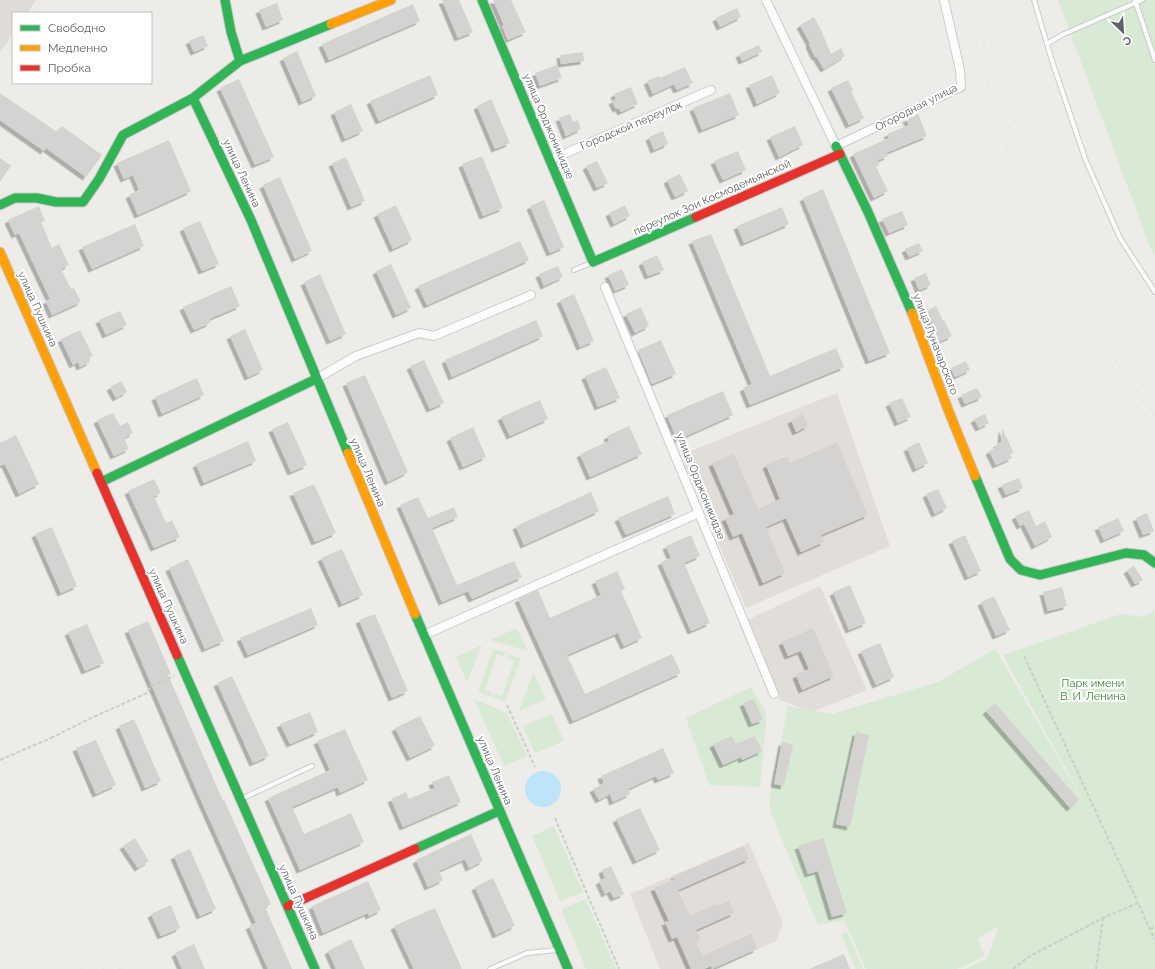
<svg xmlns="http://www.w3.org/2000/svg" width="1155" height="969" viewBox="0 0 1155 969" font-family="Raleway,sans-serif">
<defs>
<filter id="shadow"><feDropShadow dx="-3.5" dy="3.5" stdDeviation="0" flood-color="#0004"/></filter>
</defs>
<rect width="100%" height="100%" fill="#eeece9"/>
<!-- industrial -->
<path fill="#dedbd9" d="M0,0H36L27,13H13V34L0,52Z"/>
<!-- education -->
<path fill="#e1ded9" d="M837,393L890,546L746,608L681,455Z
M820,586L867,690L812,712L780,700L747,620Z
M749,843L783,923L776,941L714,969H660L630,894Z"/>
<!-- green -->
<path fill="#d8e9d4" d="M1058,0H1155V255L1150,247Z
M1155,610V969H965L987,959L998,930L996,927L992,930L977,939L985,956L957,969H866L844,920L818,925L772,816L769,801L788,706L832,714L938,682L995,649L1092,816L1003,655L1121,614L1144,617Z
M517,628L528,651L490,640Z
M482,645L467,682L456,657Z
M493,649L505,652L504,656L497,654L485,690L492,692L491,697L478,692Z
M508,654L521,658L505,702L493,697L494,694L502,696L514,661L507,658Z
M533,672L546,699L519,711Z
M751,687L765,710L766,723L760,787L709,785L686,718Z
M474,699L507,713L527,756L504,766Z
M552,714L564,741L535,753L523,726Z
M554,826L583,892L560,901L532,836Z
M586,899L616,969H586L561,909Z
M847,932L863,969H856L841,934Z"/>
<!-- water -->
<path fill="#bde4f8" d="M525 789a18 18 0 1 1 36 0a18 18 0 1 1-36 0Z"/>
<!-- building -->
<path fill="#d4d3d2" filter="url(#shadow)" d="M442,0H459L473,32L458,38Z
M493,0H511L526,32L508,40L502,26L504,25Z
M277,3L283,20L266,27L259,10Z
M413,4L420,21L329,60L322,44Z
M737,8L741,17L720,27L716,18Z
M814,17L821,30L831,54L841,48L845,56L824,69L816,56L815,57L809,44L810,43L800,25Z
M203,35L208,46L194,52L189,41Z
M759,45L762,52L742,61L739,54Z
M297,51L316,96L302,102L283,58Z
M583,52L584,61L561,64L560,55Z
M557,65L562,78L540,86L535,73Z
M685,67L693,83L677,90L674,84L653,94L647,81L659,76L660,78Z
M430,75L438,95L379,121L370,101Z
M772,75L780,93L757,104L749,85Z
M239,79L274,157L255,165L220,88Z
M848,80L853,90L851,91L864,118L849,125L831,88Z
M631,87L638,104L621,112L619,108L616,109L612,101L616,99L614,94Z
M0,93L57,132L62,126L102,155L86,177L46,148L44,151L0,120Z
M730,93L739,115L702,130L693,108Z
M491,99L510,143L495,149L477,106Z
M351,104L363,131L345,139L334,112Z
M570,114L573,122L578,120L581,129L566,136L559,118Z
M918,114L927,136L886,153L888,156L877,161L879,165L876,167L888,191L874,198L853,154L889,138L887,134L909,125L906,119Z
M795,126L803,145L779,157L770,137Z
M663,131L668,144L654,150L649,137Z
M169,140L191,191L138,215L129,195L139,190L133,175L124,179L117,163Z
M738,151L746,170L723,180L714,161Z
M482,156L503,208L483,216L462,164Z
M346,157L365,201L351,207L332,163Z
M0,158L11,166L0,182Z
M597,161L608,183L597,188L586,166Z
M680,174L688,191L675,197L667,180Z
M280,177L312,251L295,259L263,185Z
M823,189L890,353L869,361L803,198Z
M544,200L564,247L550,253L530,206Z
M396,205L412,240L393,249L377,214Z
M625,205L630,216L614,224L609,213Z
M39,206L45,221L41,222L52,248L59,244L69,265L61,269L71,289L74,288L81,302L52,315L46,301L50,299L19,233L15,235L8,220Z
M782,207L789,224L744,243L737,226Z
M902,211L908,225L889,233L882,219Z
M200,221L219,264L202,271L183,228Z
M135,224L144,246L92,269L82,247Z
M711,234L770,376L836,348L844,367L750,405L743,388L752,384L692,241Z
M520,241L529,260L427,305L418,286Z
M919,243L923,251L909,257L905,249Z
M657,255L664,270L648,276L642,262Z
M391,264L411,308L396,315L376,271Z
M558,266L563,277L544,286L539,274Z
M622,269L629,285L615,291L608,275Z
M926,273L931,285L919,290L914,278Z
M320,274L346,334L330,341L304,282Z
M231,286L240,306L209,319L210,323L194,330L183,307Z
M574,294L594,341L580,347L560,300Z
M936,306L943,321L944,320L952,336L939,342L925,312Z
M641,307L649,326L635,333L626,314Z
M120,311L127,325L106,335L99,320Z
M536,320L543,336L452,377L445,360Z
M245,329L263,370L248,377L230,336Z
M80,330L93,356L88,358L90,362L80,367L78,362L73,365L61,339Z
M661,340L676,374L652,384L638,350Z
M424,360L444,403L430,409L410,366Z
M966,361L970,370L955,377L951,368Z
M606,367L620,398L598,407L585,376Z
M365,375L408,472L388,482L346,383Z
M197,378L204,395L162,414L155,397Z
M121,381L127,392L116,398L110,387Z
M977,388L982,397L965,404L961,395Z
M723,391L733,415L677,440L667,415Z
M902,398L911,417L898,423L889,403Z
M540,400L548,419L510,436L501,417Z
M113,413L120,426L128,422L133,433L124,438L129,449L114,456L97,420Z
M803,414L808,426L796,432L791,420Z
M985,414L989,423L979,428L974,419Z
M288,422L307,465L291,472L272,429Z
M629,426L642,454L590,477L580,454L609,441L607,436Z
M473,427L486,457L463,467L450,438Z
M1002,428L1014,453L1010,454L1012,458L996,465L989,451L997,447V444L1001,442Z
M16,435L39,484L19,494L5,464L0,466V443Z
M248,441L256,461L204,483L196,464Z
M837,442L868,515L821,535L824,542L801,552L786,518L766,527L785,573L763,583L742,533L733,537L725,518L734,514L712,463L734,454L758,509L780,499L766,465L787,456L790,463Z
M919,442L928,463L916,469L907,448Z
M1019,478L1023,488L1006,495L1001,485Z
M154,479L161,493L154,496L166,523L172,520L180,537L154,548L128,491Z
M314,484L336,533L315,542L293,493Z
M938,489L947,508L935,514L926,494Z
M591,492L599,511L524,545L516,526Z
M668,496L675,514L626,535L618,518Z
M418,497L428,518L454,507L458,517L432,528L457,585L514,561L522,577L472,599L468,591L442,602L400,505Z
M1029,510L1036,526L1045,521L1052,537L1035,546L1024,524L1020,526L1015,516Z
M1147,513L1154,531L1143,535L1136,518Z
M1118,518L1124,531L1104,540L1098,527Z
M52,527L77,586L61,593L35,534Z
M691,535L700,556L684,563L710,623L691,631L661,562L671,558L666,546Z
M965,535L981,571L968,577L952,541Z
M342,549L363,595L342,604L321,558Z
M188,559L224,641L205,649L169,568Z
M1134,566L1143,580L1135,584L1127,570Z
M617,571L625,589L621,591L642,638L624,646L618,633L567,655L585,694L672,654L681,673L573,721L518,599L538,590L550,618L601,595L595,581Z
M850,585L866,623L849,630L833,592Z
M1062,587L1067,606L1048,611L1043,592Z
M994,596L1010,630L996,636L981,602Z
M311,608L318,625L248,655L240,638Z
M375,614L408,691L392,698L359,620Z
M148,621L171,674L168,675L223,801L224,800L271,904L265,907L292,969H268L249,926L256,923L200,798L128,630Z
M87,624L104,663L85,671L68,632Z
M813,628L834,676L802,690L796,675L809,669L801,651L788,656L782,642Z
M880,643L894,677L876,685L861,651Z
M232,676L269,756L253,763L217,683Z
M754,699L763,720L752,724L743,703Z
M995,703L1079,800L1070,808L986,711Z
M310,712L318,732L290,744L280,724Z
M420,716L435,746L410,758L395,728Z
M134,719L161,781L145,788L119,726Z
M345,729L368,780L340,793L338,787L292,807L304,834L351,813L364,842L300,870L268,798L330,770L317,741Z
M856,732L869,735L850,827L836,824Z
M732,736L736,744L755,736L762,751L742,760L741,757L723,765L713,744Z
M96,740L116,785L96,794L76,748Z
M782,742L793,745L784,786L774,784Z
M663,748L674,773L658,780L656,776L628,789L630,794L613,802L610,794L599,800L593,789L604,783L601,776Z
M449,775L461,802L403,827L391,799L406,792L409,799L435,788L432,782Z
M640,808L660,850L636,861L616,819Z
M471,834L483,861L469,868L465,859L439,871L443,880L428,887L416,860Z
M135,838L149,861L138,868L123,846Z
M823,838L847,913L832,917L818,871L808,874L798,846Z
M744,846L749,859L678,890L690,916L716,904L717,906L729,901L734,913L696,930L700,940L696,942L702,956L751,934L757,949L712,969L711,966L704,969H691L677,937L672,939L665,922L669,921L654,888L675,879L674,876Z
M190,849L216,909L200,916L174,856Z
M611,866L624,894L614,898L610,891L605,894L599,881L605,878L602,870Z
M493,878L515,926L496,935L475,887Z
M368,881L381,910L369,916L368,913L323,933L312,906Z
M171,905L180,928L161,936L151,914Z
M435,908L462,969H414L394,926Z
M351,939L365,969H336L328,951Z
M194,944L205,969H182L175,953Z
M844,954L850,969H809Z"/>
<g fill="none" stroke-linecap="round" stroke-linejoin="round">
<!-- lane casing -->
<g stroke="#cacbcb" stroke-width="6">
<path id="lane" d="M1034,0L1053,64L1086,161L1120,238L1155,292
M1135,0L1155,60
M1048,43L1064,34L1142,0
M574,270L591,263
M241,799L312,766
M490,969L527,953L557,950"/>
</g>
<!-- street casing -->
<g stroke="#cacbcb" stroke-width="10">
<path id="street" d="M766,0L836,146L961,87L960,70L944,0
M550,160L711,90
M605,287L774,694
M316,379L356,356L419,333L434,336L531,295
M424,635L699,513"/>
</g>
<!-- fast casing -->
<g stroke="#c8c9c8" stroke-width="11">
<path id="fast" d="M225,0L231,32L240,61
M482,0L593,262L696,217
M193,98L251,220L348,453
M836,146L868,212L912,313
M0,205L15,198H37L56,202H83L99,179L123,135L193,98L240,61L331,24
M975,476L1010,559L1021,570L1040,575L1126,553L1144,555L1155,563
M101,482L316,379
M415,614L568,969
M177,655L315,969
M415,849L499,811"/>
</g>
<!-- slow casing -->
<g stroke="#c8c9c8" stroke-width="11">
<path id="slow" d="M331,24L391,0
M0,252L97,473
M912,313L949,412L975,476
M348,453L415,614"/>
</g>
<!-- jam casing -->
<g stroke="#c8c9c8" stroke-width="11">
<path id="jam" d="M696,217L840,154
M97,473L177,655
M288,906L415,849"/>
</g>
<!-- path -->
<path stroke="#cacecb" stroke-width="2" stroke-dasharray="4 2" stroke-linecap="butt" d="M1024,656L1138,903
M507,705L535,767
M51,738L89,719L147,693L151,686L174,676
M555,818L619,969
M1150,929L1155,927
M1013,969L1030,956L1103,918L1138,903L1155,940
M1096,969L1103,919"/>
<!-- lane -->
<use href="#lane" stroke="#fcfcfc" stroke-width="4"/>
<!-- street -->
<use href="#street" stroke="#fcfcfc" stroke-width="8"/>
<!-- fast -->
<use href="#fast" stroke="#30b455" stroke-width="9"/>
<!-- slow -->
<use href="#slow" stroke="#ff9f0a" stroke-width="9"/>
<!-- jam -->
<use href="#jam" stroke="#e5322d" stroke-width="9"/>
<!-- rail -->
<path stroke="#e3e4e3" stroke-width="3" stroke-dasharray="1 5" stroke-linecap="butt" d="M965,0C977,48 990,96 1005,143C1032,229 1071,312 1123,386C1133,400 1143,416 1155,430
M972,0C992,76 1014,153 1044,225C1071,291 1111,360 1155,416
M980,0C1005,95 1032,190 1076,278C1099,322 1127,363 1155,404
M33,13L42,0
M0,60L13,42
M0,693L121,969
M0,731L104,969
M0,751L95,969
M0,781L83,969"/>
<!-- path-bridge -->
<path stroke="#cacecb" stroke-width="2" stroke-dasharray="4 2" stroke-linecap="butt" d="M0,760L51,738"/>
</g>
<g text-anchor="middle" stroke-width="4" stroke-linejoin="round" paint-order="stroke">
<!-- street labels -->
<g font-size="11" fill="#5e6367" stroke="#fff">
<text transform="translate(916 107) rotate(-27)" y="4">Огородная улица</text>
<text transform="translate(631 125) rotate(-23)" y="4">Городской переулок</text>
<text transform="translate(549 126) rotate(67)" y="4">улица Орджоникидзе</text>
<text transform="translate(242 173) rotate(65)" y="4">улица Ленина</text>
<text transform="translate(712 197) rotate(-24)" y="4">переулок Зои Космодемьянской</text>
<text transform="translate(38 309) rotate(66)" y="4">улица Пушкина</text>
<text transform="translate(936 344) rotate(69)" y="4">улица Луначарского</text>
<text transform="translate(368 472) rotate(67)" y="4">улица Ленина</text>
<text transform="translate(701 486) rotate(68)" y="4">улица Орджоникидзе</text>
<text transform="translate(169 606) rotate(66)" y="4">улица Пушкина</text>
<text transform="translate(495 770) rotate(67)" y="4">улица Ленина</text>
<text transform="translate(299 902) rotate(66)" y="4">улица Пушкина</text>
</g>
<!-- park labels -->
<g font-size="11" fill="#398635" stroke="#fff">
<text x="1093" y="687">Парк имени<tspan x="1093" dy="13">В. И. Ленина</tspan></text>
</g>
</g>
<!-- legend -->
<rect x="12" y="12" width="140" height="72" fill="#ffffff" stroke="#bfc1c2"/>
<rect x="20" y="25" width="20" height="6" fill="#30b455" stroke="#bfc1c2"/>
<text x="48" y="32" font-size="12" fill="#5e6367">Свободно</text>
<rect x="20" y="45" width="20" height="6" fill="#ff9f0a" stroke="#bfc1c2"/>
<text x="48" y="52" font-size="12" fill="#5e6367">Медленно</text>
<rect x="20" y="65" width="20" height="6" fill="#e5322d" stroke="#bfc1c2"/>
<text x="48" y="72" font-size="12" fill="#5e6367">Пробка</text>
<!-- north arrow -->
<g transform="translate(1123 32) rotate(155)" stroke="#ffffff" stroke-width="3" paint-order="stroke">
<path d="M0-3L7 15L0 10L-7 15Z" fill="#5e6367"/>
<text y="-6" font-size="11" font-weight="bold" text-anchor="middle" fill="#5e6367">С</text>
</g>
</svg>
